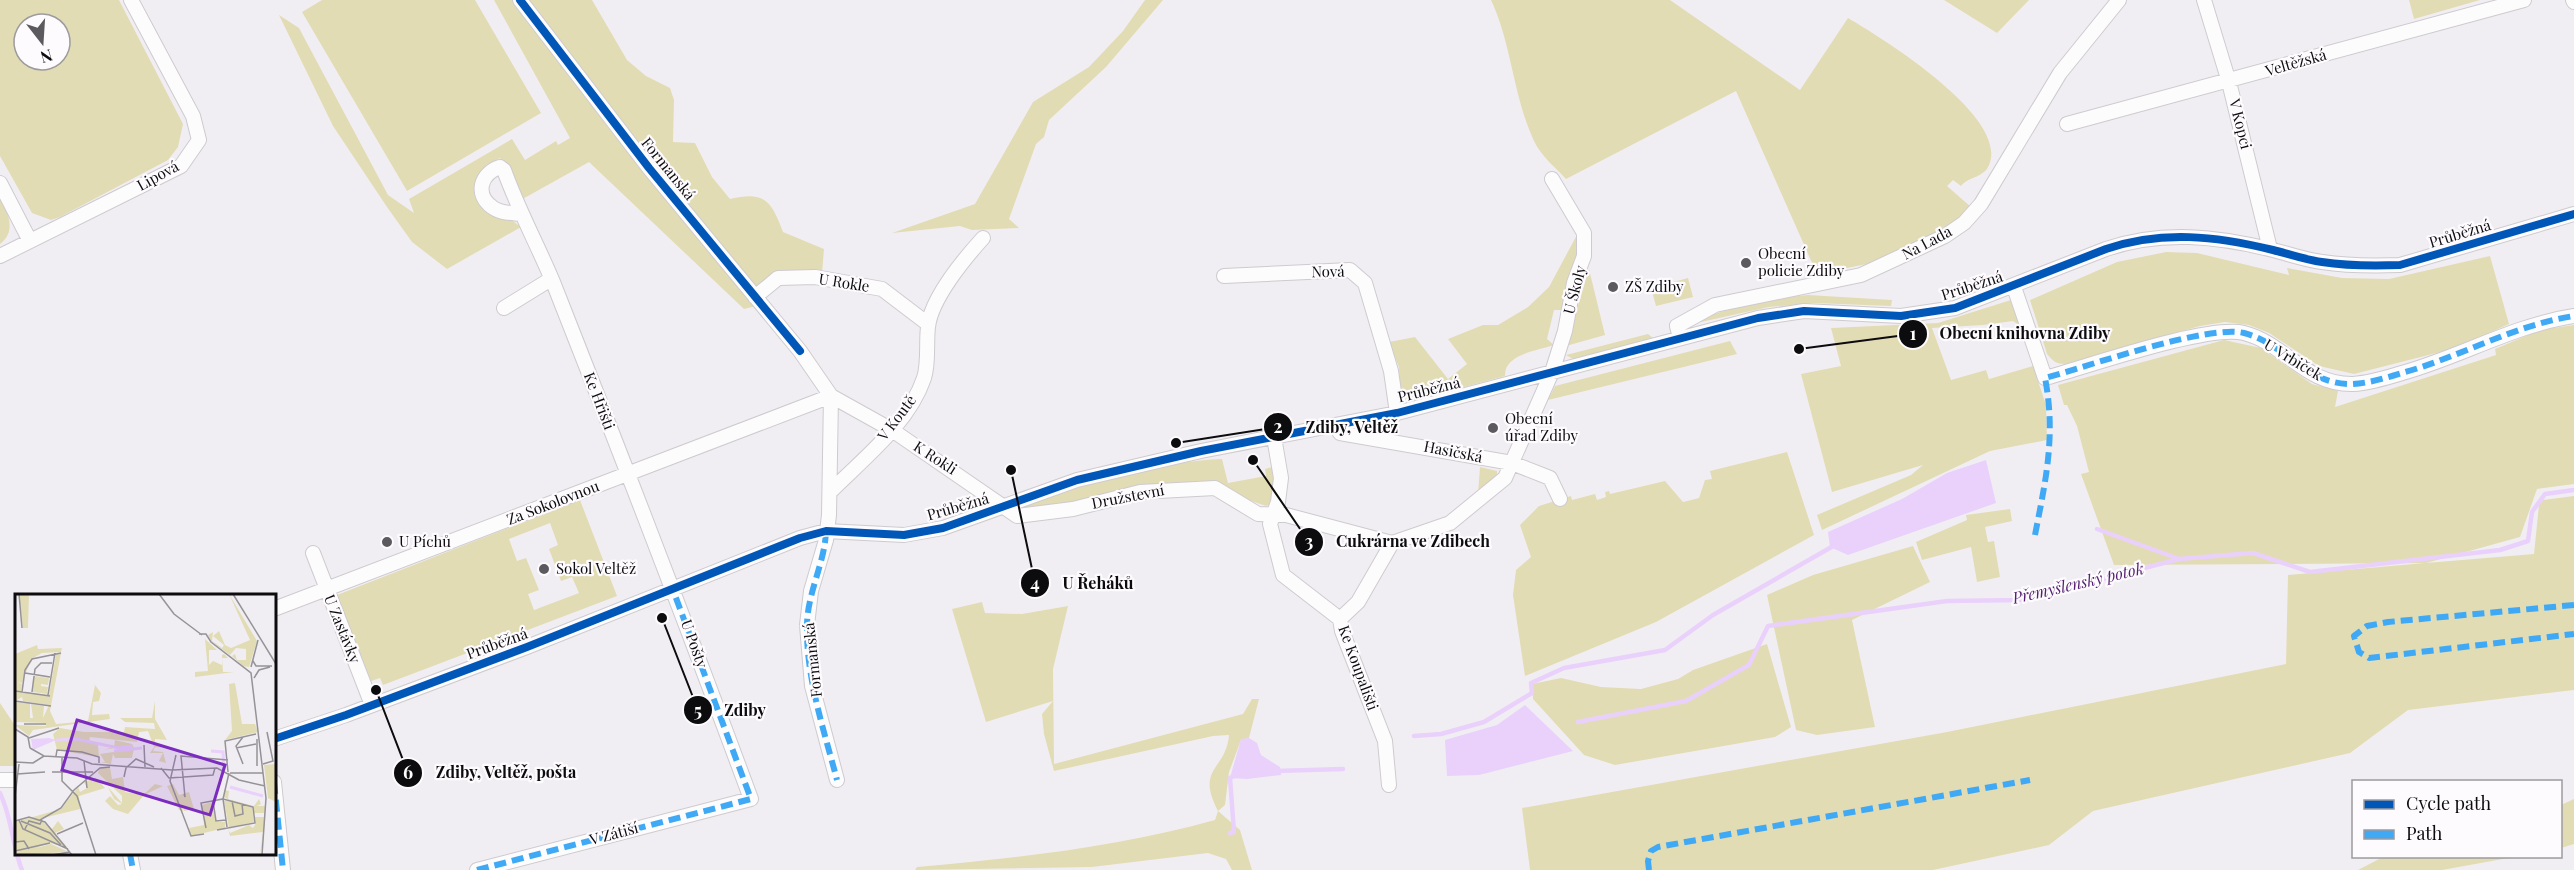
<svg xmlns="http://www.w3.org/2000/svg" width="2574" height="870" viewBox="0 0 2574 870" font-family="'Playfair Display',serif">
<rect width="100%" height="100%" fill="#f1eef3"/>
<!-- green -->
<path fill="#e2dcb4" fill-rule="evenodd" d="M0,0H119L183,124L178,147L168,160L60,217L51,220L32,213L0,156ZM24,24H60V60H24Z
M322,0H475L541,113L407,191L302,12Z
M494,0H592L627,60L646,76L670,88L674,100L673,142L695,143L712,177L730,199C764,191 771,200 783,232L824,249L822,273L780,272L758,286L756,306L744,309L589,162L519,201L500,158L486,165L483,181L488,203L521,227L447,269L412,242L387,207L333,126L279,15L299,28L388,195L414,213L409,199L512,139L525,160L556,141L558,145L570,138Z
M1145,0H1163L1106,67L1049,120L1044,137L1036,144L1009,219L1019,228L972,230L960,226L892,233L975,204L1033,102L1089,67L1123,31Z
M1491,0H1670L1800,90L1848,18C1882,38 2010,117 1989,165C1984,178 1969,176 1961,186L1953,180L1947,186L1971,207L1952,223L1882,261L1817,274L1736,91L1566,179C1555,167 1541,156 1534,141C1513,96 1512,45 1491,0Z
M1944,0H2029L1997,33Z
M2409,0H2480L2414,19Z
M0,198C8,213 17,231 0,244Z
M1578,233L1579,249L1565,310H1554L1547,339L1554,345C1537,351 1504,354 1505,376L1408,402L1400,397L1399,367L1389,342L1415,337L1448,379L1467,364L1448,339L1483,325H1498L1528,307L1549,287Z
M2166,252L2197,253L2289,275L2287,268L2342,278L2389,279L2490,256L2509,324L2456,348L2354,374L2319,366L2269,333L2249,325L2225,322L2200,326L2065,364C2056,364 2053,361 2047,354L2030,300L2117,262Z
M1589,269L1605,335L1566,346Z
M1688,278L1693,297L1656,306L1651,288Z
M1808,295L1892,300L1891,306L1813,303L1769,307L1692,324L1694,321C1731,307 1769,298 1808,295Z
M2011,300L2020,326L2013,321L1983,325L1932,328L1951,380L1986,370L1989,379L2033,366L2046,405L2047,440L1990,451L1822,530L1817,515L1911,475L1923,465L1832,492L1801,374L1841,366L1831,328L1938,323Z
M2574,325V484L2537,489L2520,537L2426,563L2534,554L2539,505L2543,500L2574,496V690L2408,710L2350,753L2093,811L2049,845L1933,870H1530L1522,808L1947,732L2286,664L2288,575L2425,563L2114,565L2081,474L2089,472L2077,426L2067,405H2064L2058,385L2224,340L2261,348L2312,384L2338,391L2335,407L2496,355L2495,349L2540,330Z
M1648,334L1653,338L1573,359L1566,355Z
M1730,341L1737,354L1548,400L1555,386Z
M1787,452L1814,535L1656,622L1525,676L1513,595L1516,570L1531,557L1520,525L1539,506L1571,496L1572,500L1595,494L1597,500L1606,497L1605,492L1609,491L1610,494L1665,481L1683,502L1699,498L1705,480L1712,479L1710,471Z
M1222,459L1228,483L1266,476L1265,469L1276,466L1277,476L1271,504L1266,506L1205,485L1019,510C1027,504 1039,501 1049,498C1101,478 1166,461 1222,459Z
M1480,467L1497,471V476L1478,494Z
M580,500L617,596L383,685L380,678L371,681L337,595ZM550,523L558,545L549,549L561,581L572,577L579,593L534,610L528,594L539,590L526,558L517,561L509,539Z
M2010,509L2012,521L1985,527L1988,542L1994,541L2000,577L1977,582L1971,547L1922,560L1916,542L1967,520L1966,515Z
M1913,546L1930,582L1852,620L1875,727L1817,735L1796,730L1767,595L1813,575Z
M982,602L985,613L1022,614L1068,606L1053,669L1054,764L1243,714L1252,699H1259L1249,738L1241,740L1229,772L1225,805L1218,811L1240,830L1252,870H1232L1226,859L1208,853L1092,867L915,870L917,867C1018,858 1118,847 1215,820L1218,811C1195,767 1226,771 1229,735L1213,736L1054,771L1044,734L1042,714L1053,701L986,722L952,609Z
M1767,644L1791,727L1775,737L1615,765L1584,755L1533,699L1532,684L1561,678L1601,687L1641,689L1678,679L1693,670Z
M0,703L16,727V766H0Z
M2574,799V844L2561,848V805Z
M2383,857V856L2514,857L2442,870H2358Z"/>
<!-- water -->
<path fill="#e9d1fb" d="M1986,460L1996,503L1848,555L1830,547L1828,532L1902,499L1947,473Z
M1525,705L1573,751L1479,775L1447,776L1445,740L1497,725Z
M1249,738L1257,743L1261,755L1280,767L1281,775L1247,779L1230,778L1241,739Z"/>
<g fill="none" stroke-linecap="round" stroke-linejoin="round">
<!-- stream -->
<path stroke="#e9d1fb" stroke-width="4.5" d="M2097,529L2179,559
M1578,722L1686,701L1749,665L1768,626L1947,601L2022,600L2179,559L2253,553L2310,572L2500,550L2528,541L2532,512L2545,494L2574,490
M1414,736L1441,734L1484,722L1532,693L1531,683L1564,668L1665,650L1713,615L1835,545
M1275,771L1343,769
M0,793C12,818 12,845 22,870
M1230,833L1234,832L1230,778L1234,776"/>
<!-- minor casing -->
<g stroke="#cecbcf" stroke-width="16">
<path id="minor" d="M520,0L649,168L800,351L831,396L829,515L826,540L811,591L807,625L812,686L837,780
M2204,0L2229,82L2270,249
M2573,0L2574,2
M2067,124L2524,0
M0,183L30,241
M0,256L181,166L199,140L193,116L131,0
M1224,276L1350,270L1365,283L1391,371L1397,413
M2014,287L2045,378C2086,367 2208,324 2244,333C2286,344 2305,385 2353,384C2369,383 2386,378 2402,373C2460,357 2514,325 2574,316
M755,297L778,278L815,277L882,289L928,324
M504,308L551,279
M1680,338L1677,326L1715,305L1861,275L1945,236L1964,223L1981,204L2060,73L2119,0
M1335,425L1340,433L1512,463L1550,478L1560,499
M1274,437L1281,478L1278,502L1270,524L1283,575L1340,619L1342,631L1385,741L1389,785
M831,491C864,458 909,423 924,378C929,363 926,343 928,327C931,299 964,259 983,238
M313,553L372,705
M274,609L831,396L892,430L1017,516L1073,509L1140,492L1215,488L1258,514L1286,515L1392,543L1450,523L1505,478L1552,372L1565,331L1574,283L1584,256V233L1552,179
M1340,619L1358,602L1392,543
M274,739L346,715L527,647L800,538L826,531L904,535L943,528L1077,480L1201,451L1397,413L1758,318L1804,311L1901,316L1955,308L2106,249C2162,230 2216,236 2273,250C2289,254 2306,260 2322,262C2348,266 2374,266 2400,265L2574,214
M0,780H16
M274,782L283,870
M130,854L133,870
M477,870L751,799C687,626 621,454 553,282C537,244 518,209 504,170L500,167C481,173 474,194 492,207C499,213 511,213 520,214"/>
</g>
<!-- minor -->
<use href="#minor" stroke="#fdfcfd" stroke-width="14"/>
<!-- quiet -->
<path stroke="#3fa9f5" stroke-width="6" stroke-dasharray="12 6" stroke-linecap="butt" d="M826,531C825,563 807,593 807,626C806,678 824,730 837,780
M2035,535C2046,479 2056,435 2045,378C2086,367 2208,324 2244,333C2286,344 2305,385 2353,384C2369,383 2386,378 2402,373C2460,357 2514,325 2574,316
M2574,605L2388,622L2367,626L2354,636L2359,652L2369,658L2574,634
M274,782L283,870
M130,854L133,870
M477,870L751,799L673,590
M1649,870L1648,861L1651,851L1658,847L2030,780"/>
<!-- cycleway casing -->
<g stroke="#fdfbfe" stroke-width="11">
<path id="cycleway" d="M520,0L649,168L800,351
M274,739L346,715L527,647L800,538L826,531L904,535L943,528L1077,480L1201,451L1397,413L1758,318L1804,311L1901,316L1955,308L2106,249C2162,230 2216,236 2273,250C2289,254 2306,260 2322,262C2348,266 2374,266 2400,265L2574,214"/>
</g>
<!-- cycleway -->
<use href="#cycleway" stroke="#0057b8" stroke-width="8"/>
</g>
<!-- markers -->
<g fill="#5c5a5e" stroke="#fdfbfe" stroke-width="2">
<circle cx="1746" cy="263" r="6"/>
<circle cx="1613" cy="287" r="6"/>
<circle cx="1493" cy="428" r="6"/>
<circle cx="387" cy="542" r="6"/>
<circle cx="544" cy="569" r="6"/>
</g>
<g text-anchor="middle" stroke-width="4.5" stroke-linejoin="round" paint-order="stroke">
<!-- street labels -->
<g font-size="15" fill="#0c0b0d" stroke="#fdfbfe">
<text transform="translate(2296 63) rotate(-16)" y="5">Veltěžská</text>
<text transform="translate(2240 124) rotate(76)" y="5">V Kopci</text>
<text transform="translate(668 169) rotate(51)" y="5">Formanská</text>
<text transform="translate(158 176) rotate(-29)" y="5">Lipová</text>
<text transform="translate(2460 234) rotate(-17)" y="5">Průběžná</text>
<text transform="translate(1927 243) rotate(-28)" y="5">Na Lada</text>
<text transform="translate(1328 272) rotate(-1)" y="5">Nová</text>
<text transform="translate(844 283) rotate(9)" y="5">U Rokle</text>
<text transform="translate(1972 286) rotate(-18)" y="5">Průběžná</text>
<text transform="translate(1575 290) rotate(-75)" y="5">U Školy</text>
<text transform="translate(2293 360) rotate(31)" y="5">U Vrbiček</text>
<text transform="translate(1429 390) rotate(-14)" y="5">Průběžná</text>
<text transform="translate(599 401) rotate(69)" y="5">Ke Hřišti</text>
<text transform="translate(897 418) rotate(-53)" y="5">V Koutě</text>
<text transform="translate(1453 452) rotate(11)" y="5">Hasičská</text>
<text transform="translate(935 458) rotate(33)" y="5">K Rokli</text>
<text transform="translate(1128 497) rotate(-11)" y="5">Družstevní</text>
<text transform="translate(553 503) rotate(-21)" y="5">Za Sokolovnou</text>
<text transform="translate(958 507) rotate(-16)" y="5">Průběžná</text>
<text transform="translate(342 629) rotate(68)" y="5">U Zastávky</text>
<text transform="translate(497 644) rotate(-20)" y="5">Průběžná</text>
<text transform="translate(694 644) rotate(70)" y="5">U Pošty</text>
<text transform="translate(813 660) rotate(-96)" y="5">Formanská</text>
<text transform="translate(1358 668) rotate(70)" y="5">Ke Koupališti</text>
<text transform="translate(614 834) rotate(-15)" y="5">V Zátiší</text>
</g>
<!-- poi labels -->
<g font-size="15" fill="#0c0b0d" stroke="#fdfbfe" text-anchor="start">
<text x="1758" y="259">Obecní<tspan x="1758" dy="17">policie Zdiby</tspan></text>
<text x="1625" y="292">ZŠ Zdiby</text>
<text x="1505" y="424">Obecní<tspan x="1505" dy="17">úřad Zdiby</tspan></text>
<text x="399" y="547">U Píchů</text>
<text x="556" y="574">Sokol Veltěž</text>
</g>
<!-- water labels -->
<g font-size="16" font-style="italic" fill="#541f72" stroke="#fdfbfe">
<text transform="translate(2078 583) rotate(-13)" y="6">Přemyšlenský potok</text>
</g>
</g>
<!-- overview -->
<g transform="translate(15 594)">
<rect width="261" height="261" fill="#f1eef3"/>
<path d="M4,0H14L13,34H8ZM214,0L242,47L234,73L228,72L217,62L220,60L222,66H231V55L221,54L215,61L197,48L193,41L198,38L197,47L207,54L209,51L198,42L204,37L210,51L216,54L235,46ZM190,45L202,56H194V71L198,67L207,71V61L209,60L213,64H207L208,78H219L180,83V78L193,77ZM22,51L23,55L47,54L46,58L27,59L16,65L7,89L3,88L7,90L6,97H0V60ZM46,59L35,117L41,130L73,127L80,91L86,99L84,107L78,108L77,121L94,120L95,125L18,136L14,142L0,131L31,132V129L0,128V108L15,109V124H18L16,110L29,112L28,124L34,111L8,107L7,103L0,107V98L34,101L41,60ZM19,82L34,84L33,91L26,90V92L33,93L32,100L18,98ZM220,89L227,130H240L243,138L210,146L217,137L214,90ZM140,107V125L152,146L140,145V150L158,154L140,153L138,157L148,158L151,169L144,167L148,159H135L139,153L133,137L124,138L122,148L75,143L74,148L83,151L84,163L42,156L38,140L45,134L69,138H109L110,133L140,135L139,129L110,128L105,124H137ZM100,146L117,150L119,154L117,164H100L98,160L96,170L85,168H90L85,160L118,155L111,152L88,156L99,153ZM261,170V208L253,204L249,171ZM95,173L97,185L108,183L110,198L128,201L140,190L148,192L129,201L113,220L98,215L90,207L95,202L103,211L107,210L99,205L93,193L107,209V202L83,179L85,174ZM81,184L90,194L64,202L65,215L24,225L37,235L43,227L49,235L40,239L52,253L34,249L21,254L36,250L54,258L0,261V228L46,215L63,193L65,198L72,194L69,188ZM158,190L164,201L174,198L179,215L169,217L167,210L168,217L164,216L152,192ZM210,196L214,197L213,205L239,212L244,205L246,210L242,212H250V227L247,252L245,260L248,238L215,242L213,235L215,239L234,231L238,234L241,229L240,223H249V219H239L237,212L239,228L214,234L209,207L214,206L209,203ZM197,208L201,228H210V234L176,242L174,234L189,231L187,211Z" fill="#e2dcb4"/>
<path d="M16,145L34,144L41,146L18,156Z" fill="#e9d1fb"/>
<path fill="none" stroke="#e9d1fb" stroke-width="3" d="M41,146L61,145L104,154L117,152M99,157L127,154M196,157L208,158L209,176M215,193L248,202"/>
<path fill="none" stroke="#959397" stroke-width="1.5" d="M4,0L7,34M144,0L159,20L187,41M218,0L261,70M184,40H191L196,48L236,79L251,204L247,261M238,67L241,72H257M236,73L243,46M10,79L35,83M239,84L244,76L255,73M0,97L35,102M7,98L10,76L17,65L46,59M17,98L20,75L26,69H37M33,101L40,59M0,107L36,112M9,130H31M0,135L13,143L15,154M14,144L44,134M129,151L130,173M15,154L29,162L62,164L77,170L157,176L202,174L224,186L250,192M221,154L241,150M161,161L155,187L176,242L189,240M41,162L42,156L67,158L84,163V169M47,163V187L62,202L81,261M69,167L72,194M0,168L18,169L29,162M228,170L221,152L228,143M248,170L258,167L252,138M242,172V145M146,174L154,184L198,181L200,174M37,178H78M213,178L210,147L241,140M215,179H248M2,180L30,178M109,183L111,174L121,165L139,173M169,200L170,203L166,162L213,166M0,202L4,170M198,207L201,227L211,226M217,207L220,222L228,220L227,210M4,226L8,235L53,255M25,226L46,214L59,196L85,174L95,173M0,227L14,223L30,228L57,261M6,227L35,239L46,251M191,234L186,209L208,205L212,233M10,235L14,227L25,230L27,226M202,236L240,229L238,213L208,205L214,179M42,240L68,229M0,248L9,247L14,255M0,257L35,249M37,261L55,258"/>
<path fill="#7b2cbf" fill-opacity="0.15" stroke="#7b2cbf" stroke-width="3" d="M62,126L210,171L195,221L47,176Z"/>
<rect width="261" height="261" fill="none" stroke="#0c0b0d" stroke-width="3"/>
</g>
<!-- callouts -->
<path fill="none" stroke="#0c0b0d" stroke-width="2" d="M1799 349L1913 334M1176 443L1278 427M1253 460L1309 542M1011 470L1035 583M662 618L698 710M376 690L408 773"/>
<g fill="#0c0b0d" stroke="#fdfbfe" stroke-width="2">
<circle cx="1799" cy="349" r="6"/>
<circle cx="1176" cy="443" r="6"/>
<circle cx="1253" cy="460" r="6"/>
<circle cx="1011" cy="470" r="6"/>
<circle cx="662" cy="618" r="6"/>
<circle cx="376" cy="690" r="6"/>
<circle cx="1913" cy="334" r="15"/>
<circle cx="1278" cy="427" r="15"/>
<circle cx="1309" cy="542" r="15"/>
<circle cx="1035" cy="583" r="15"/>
<circle cx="698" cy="710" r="15"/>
<circle cx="408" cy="773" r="15"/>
</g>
<g font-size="18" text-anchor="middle" font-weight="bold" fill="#fff">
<text x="1913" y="340">1</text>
<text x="1278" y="433">2</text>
<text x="1309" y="548">3</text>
<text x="1035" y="590">4</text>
<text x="698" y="717">5</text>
<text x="408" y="779">6</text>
</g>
<g font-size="16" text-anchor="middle" font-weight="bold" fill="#0c0b0d" stroke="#fdfbfe" stroke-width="4.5" stroke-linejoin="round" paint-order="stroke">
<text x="2025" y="339">Obecní knihovna Zdiby</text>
<text x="1352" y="433">Zdiby, Veltěž</text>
<text x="1413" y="547">Cukrárna ve Zdibech</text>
<text x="1098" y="589">U Řeháků</text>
<text x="745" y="716">Zdiby</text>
<text x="506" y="778">Zdiby, Veltěž, pošta</text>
</g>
<!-- legend -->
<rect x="2352" y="780" width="210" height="78" fill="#fdfbfe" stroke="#9d9b9e" stroke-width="1.5"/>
<rect x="2364" y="800" width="30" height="9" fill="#0057b8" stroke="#9d9b9e" stroke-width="1.5"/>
<text x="2406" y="810" font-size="18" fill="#0c0b0d">Cycle path</text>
<rect x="2364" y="830" width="30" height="9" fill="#3fa9f5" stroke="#9d9b9e" stroke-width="1.5"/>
<text x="2406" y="840" font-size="18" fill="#0c0b0d">Path</text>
<!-- north arrow -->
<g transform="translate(42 42) rotate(163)"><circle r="28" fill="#fdfbfe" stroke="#9d9b9e" stroke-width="1.5"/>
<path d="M0-4.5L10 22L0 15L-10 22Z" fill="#5c5a5e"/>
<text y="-9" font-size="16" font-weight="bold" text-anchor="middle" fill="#0c0b0d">N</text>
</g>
</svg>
